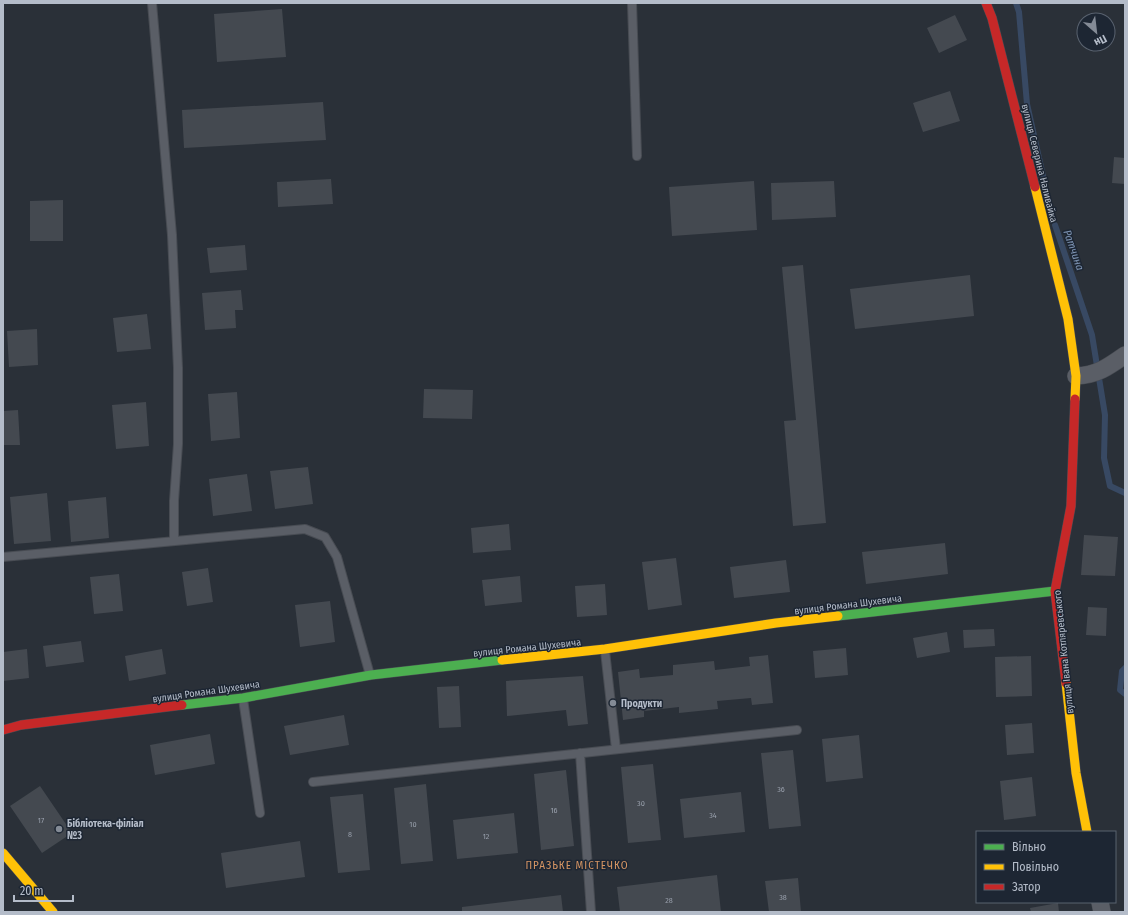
<svg xmlns="http://www.w3.org/2000/svg" width="1128" height="915" viewBox="0 0 1128 915" font-family="'Fira Sans Condensed',sans-serif">
<rect width="100%" height="100%" fill="#2a3038"/>
<g fill="none" stroke-linecap="round" stroke-linejoin="round">
<!-- stream -->
<path stroke="#384963" stroke-width="6" d="M1016,3L1019,12L1027,104L1045,185
M1055,225L1092,335L1105,415L1104,458L1110,486L1125,493
M1125,668L1122,671L1120,690L1125,694"/>
</g>
<!-- building -->
<path fill="#444950" d="M282,9L286,57L217,62L214,14Z
M955,15L967,40L939,53L927,28Z
M950,91L960,121L923,132L913,103Z
M323,102L326,140L184,148L182,110Z
M1114,157L1125,158V184L1112,183Z
M331,179L333,204L278,207L277,182Z
M754,181L757,230L672,236L669,187Z
M834,181L836,217L772,220L771,183Z
M63,200V241H30V201Z
M245,245L247,270L210,273L207,248Z
M803,265L826,523L793,526L784,421L796,420L782,267Z
M970,275L974,316L855,329L850,289Z
M241,290L243,310H235L236,328L205,330L202,293Z
M147,314L151,349L117,352L113,318Z
M37,329L38,365L9,367L7,331Z
M424,389L473,390L472,419L423,418Z
M237,392L240,438L211,441L208,394Z
M146,402L149,446L116,449L112,405Z
M18,410L20,445H3V411Z
M308,467L313,504L275,509L270,471Z
M247,474L252,511L213,516L209,479Z
M47,493L51,541L14,544L10,497Z
M106,497L109,538L71,542L68,501Z
M509,524L511,550L473,553L471,528Z
M1084,535L1118,537L1115,576L1081,575Z
M945,543L948,574L866,584L862,552Z
M676,558L682,605L648,610L642,562Z
M786,560L790,592L734,598L730,567Z
M208,568L213,602L187,606L182,572Z
M119,574L123,611L94,614L90,577Z
M520,576L522,602L485,606L482,580Z
M605,584L607,615L577,617L575,586Z
M330,601L335,642L300,647L295,605Z
M1088,607L1107,608L1106,636L1086,635Z
M994,629L995,646L964,648L963,630Z
M947,632L950,652L917,658L913,638Z
M81,641L84,662L46,667L43,646Z
M846,648L848,675L815,678L813,651Z
M27,649L29,678L3,681V652Z
M162,649L166,674L129,681L125,656Z
M768,655L773,703L752,705L751,698L717,701L718,709L679,713V707L644,711V717L623,720L618,672L639,669L640,678L673,675V665L714,661L715,670L750,666L749,657Z
M1031,656L1032,696L996,697L995,657Z
M583,676L588,724L568,726L566,710L507,716L506,681Z
M459,686L461,727L439,728L437,687Z
M344,715L349,745L290,755L284,726Z
M1032,723L1034,753L1007,755L1005,725Z
M210,734L215,764L155,775L150,745Z
M859,735L863,778L826,782L822,739Z
M793,750L801,826L769,829L761,753Z
M653,764L661,840L628,843L621,767Z
M566,770L574,846L541,850L534,774Z
M1032,777L1036,816L1004,820L1000,781Z
M426,784L433,861L401,864L394,788Z
M40,786L72,833L42,853L10,806Z
M741,792L745,832L684,838L680,799Z
M363,794L370,870L338,873L330,797Z
M514,813L518,853L457,859L453,820Z
M300,841L305,877L226,888L221,853Z
M717,875L721,912H620L617,887Z
M798,878L801,912H769L765,881Z
M561,895L563,912H462V907Z
M1058,903L1059,912H1031L1030,908Z"/>
<g fill="none" stroke-linecap="round" stroke-linejoin="round">
<!-- lane casing -->
<g stroke="#484c53" stroke-width="10">
<path id="lane" d="M152,3L172,235L178,368V444L174,501V540
M632,3L637,156
M3,557L305,529L325,537L337,557L370,675
M605,651L616,749
M243,699L260,813
M580,753L591,912
M313,782L797,730"/>
</g>
<!-- street casing -->
<g stroke="#484c53" stroke-width="18">
<path id="street" d="M1076,376C1097,375 1108,367 1125,355
M1100,902L1102,912"/>
</g>
<!-- fast casing -->
<g stroke="#484c53" stroke-width="10">
<path id="fast" d="M838,616L1055,591
M182,705L243,698L371,675L502,660"/>
</g>
<!-- slow casing -->
<g stroke="#484c53" stroke-width="10">
<path id="slow" d="M1035,187L1068,319L1076,376L1075,399
M502,660L605,649L776,623L838,616
M1066,683L1076,773L1087,832
M3,853L53,912"/>
</g>
<!-- jam casing -->
<g stroke="#484c53" stroke-width="10">
<path id="jam" d="M986,3L992,18L1035,187
M1066,683L1055,591L1071,506L1075,399
M3,730L21,725L182,705"/>
</g>
<!-- lane -->
<use href="#lane" stroke="#5a5e66" stroke-width="8"/>
<!-- street -->
<use href="#street" stroke="#5a5e66" stroke-width="17"/>
<!-- fast -->
<use href="#fast" stroke="#4caf50" stroke-width="9"/>
<!-- slow -->
<use href="#slow" stroke="#ffc107" stroke-width="9"/>
<!-- jam -->
<use href="#jam" stroke="#c62828" stroke-width="9"/>
</g>
<!-- markers -->
<g fill="#848b96" stroke="#1d2633" stroke-width="1.5">
<circle cx="613" cy="703" r="4"/>
<circle cx="59" cy="829" r="4"/>
</g>
<g text-anchor="middle" stroke-width="3" stroke-linejoin="round" paint-order="stroke">
<!-- number labels -->
<g font-size="8" fill="#989fab">
<text x="781" y="792">36</text>
<text x="641" y="806">30</text>
<text x="554" y="813">16</text>
<text x="713" y="818">34</text>
<text x="41" y="823">17</text>
<text x="413" y="827">10</text>
<text x="350" y="837">8</text>
<text x="486" y="839">12</text>
<text x="783" y="900">38</text>
<text x="669" y="903">28</text>
</g>
<!-- street labels -->
<g font-size="10" fill="#b4bcc9" stroke="#1d2633">
<text transform="translate(1040 163) rotate(76)" y="4">вулиця Северина Наливайка</text>
<text transform="translate(848 604) rotate(-7)" y="4">вулиця Романа Шухевича</text>
<text transform="translate(527 647) rotate(-6)" y="4">вулиця Романа Шухевича</text>
<text transform="translate(1063 652) rotate(-96)" y="4">вулиця Івана Котляревського</text>
<text transform="translate(206 691) rotate(-8)" y="4">вулиця Романа Шухевича</text>
</g>
<!-- poi labels -->
<g font-size="10" font-weight="bold" fill="#b4bcc9" stroke="#1d2633" text-anchor="start">
<text x="621" y="707">Продукти</text>
<text x="67" y="827">Бібліотека-філіал<tspan x="67" dy="12">№3</tspan></text>
</g>
<!-- water labels -->
<g font-size="11" font-style="italic" fill="#7c92b1" stroke="#1d2633">
<text transform="translate(1074 250) rotate(71)" y="4">Ратчина</text>
</g>
<!-- neighbourhood labels -->
<g font-size="11" letter-spacing="1" fill="#d59563" stroke="#1d2633">
<text x="577" y="869">ПРАЗЬКЕ МІСТЕЧКО</text>
</g>
</g>
<!-- border -->
<rect width="1128" height="915" fill="none" stroke="#b4bcc9" stroke-width="8"/>
<!-- legend -->
<rect x="976" y="831" width="140" height="72" fill="#1d2633" stroke="#59626f"/>
<rect x="984" y="844" width="20" height="6" fill="#4caf50" stroke="#59626f"/>
<text x="1012" y="851" font-size="12" fill="#b4bcc9">Вільно</text>
<rect x="984" y="864" width="20" height="6" fill="#ffc107" stroke="#59626f"/>
<text x="1012" y="871" font-size="12" fill="#b4bcc9">Повільно</text>
<rect x="984" y="884" width="20" height="6" fill="#c62828" stroke="#59626f"/>
<text x="1012" y="891" font-size="12" fill="#b4bcc9">Затор</text>
<!-- north arrow -->
<g transform="translate(1096 32) rotate(152)"><circle r="19" fill="#1d2633" stroke="#59626f"/>
<path d="M0-3L7 15L0 10L-7 15Z" fill="#848b96"/>
<text y="-6" font-size="11" font-weight="bold" text-anchor="middle" fill="#b4bcc9">Пн</text>
</g>
<!-- scale -->
<path d="M14 895v6h59v-6" fill="none" stroke="#b4bcc9" stroke-width="2"/>
<text x="20" y="895" font-size="12" fill="#b4bcc9" stroke="#1d2633" stroke-width="3" paint-order="stroke">20 m</text>
</svg>
